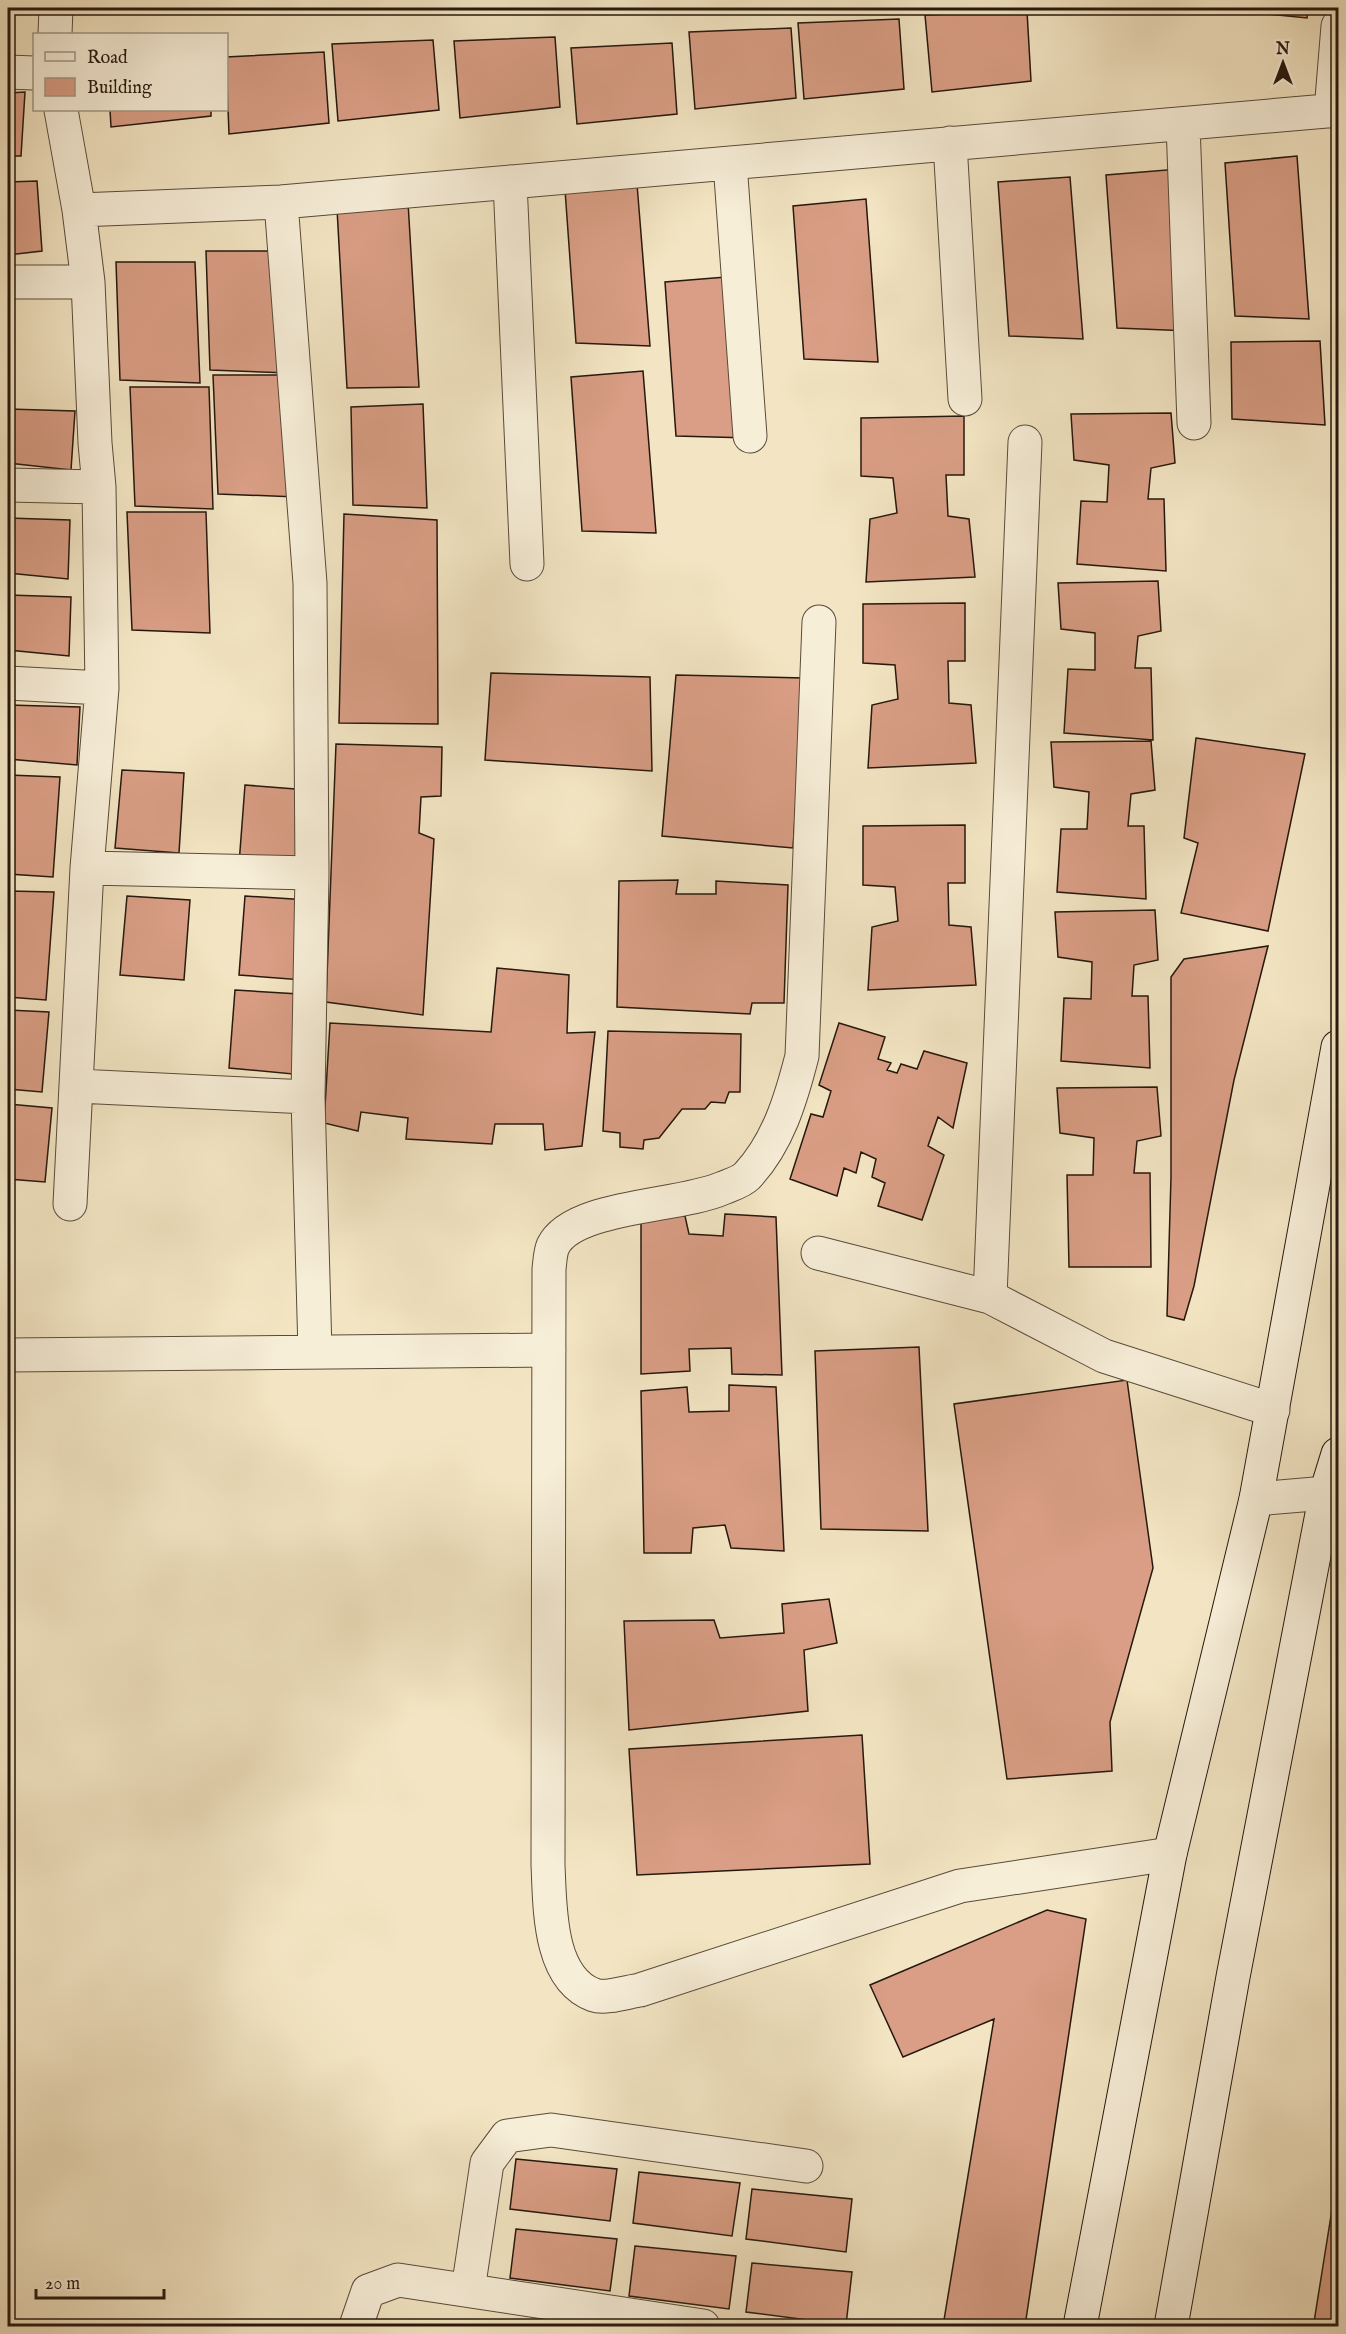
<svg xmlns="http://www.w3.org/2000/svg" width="1346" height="2334" viewBox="0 0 1346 2334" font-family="'IM FELL English',serif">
<rect width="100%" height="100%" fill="#f3e5c3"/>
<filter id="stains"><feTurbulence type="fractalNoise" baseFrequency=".00333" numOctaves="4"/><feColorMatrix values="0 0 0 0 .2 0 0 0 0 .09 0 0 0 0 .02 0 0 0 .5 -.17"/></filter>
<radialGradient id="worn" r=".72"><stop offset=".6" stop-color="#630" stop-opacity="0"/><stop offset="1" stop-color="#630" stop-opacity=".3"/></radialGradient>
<!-- building -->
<path fill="#d99e85" stroke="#26180d" stroke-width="1.5" d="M1249,8H1308L1307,18L1249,12Z
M1027,11L1031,81L932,92L925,15Z
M899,19L904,89L804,99L798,23Z
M791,28L796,98L695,109L689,32Z
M555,37L560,107L460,118L454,41Z
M433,40L439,110L338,121L332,44Z
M672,43L677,114L577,124L571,48Z
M324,52L329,123L229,134L226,57Z
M25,92L21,156H8V93Z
M110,110H211V116L111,127Z
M1297,156L1309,319L1235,316L1225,163Z
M1179,169L1190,331L1117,328L1106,175Z
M1070,177L1083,339L1009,336L998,182Z
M37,181L42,251L8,255V182Z
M637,184L650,346L576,343L565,190Z
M866,199L878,362L804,359L793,206Z
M408,202L419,387L347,388L337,209Z
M206,251H284L289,373L210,370Z
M116,262H195L200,383L120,380Z
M738,276L750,438L676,436L665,282Z
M1320,341L1325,425L1232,419L1231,342Z
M643,371L656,533L582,531L571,377Z
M213,375H292L297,497L218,494Z
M130,387H209L213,509L135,506Z
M423,404L427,508L353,505L351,407Z
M8,409L75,411L71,470L8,463Z
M1171,413L1175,463L1151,468L1148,499H1164L1166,571L1077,564L1081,501L1107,502L1109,465L1074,460L1071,414Z
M964,416V475H946L948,516L969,519L975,577L866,582L870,519L897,513L893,478L861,476V418Z
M127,512H206L210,633L132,630Z
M344,514L437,520L438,724L339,723Z
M8,518L70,520L68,579L8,573Z
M1158,581L1161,631L1138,636L1135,668H1151L1153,740L1064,733L1068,669L1095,670V633L1061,629L1058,583Z
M8,595L71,597L69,656L8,650Z
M965,603V661H948L949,703L971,705L976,763L868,768L872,705L898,699L895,665L863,663V604Z
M491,673L650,677L652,771L485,760Z
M676,675L804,678L793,848L662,836Z
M8,705L80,707L77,765L8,759Z
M1196,738L1305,754L1268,931L1181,913L1198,843L1184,838Z
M1151,741L1155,790L1131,794L1128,826H1144L1146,899L1057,892L1061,829H1087L1089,792L1054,787L1051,742Z
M336,744L442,747L441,796L421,797L419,833L434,839L423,1015L326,1002Z
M122,770L184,773L179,853L115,848Z
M8,775L60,777L53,877L8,874Z
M245,785L308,790L303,870L239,864Z
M965,825V883H948L949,925L971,927L976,985L868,990L872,927L898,921L895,887L863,885V826Z
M678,880L676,894H716V881L788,885L784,1003H752L750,1014L617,1007L619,881Z
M8,891L54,892L46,1000L8,997Z
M127,896L190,900L184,980L120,975Z
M245,896L308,900L303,980L239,975Z
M1155,910L1158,960L1134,965L1132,996H1148L1150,1068L1061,1061L1064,998L1091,999L1092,962L1058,957L1055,912Z
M1268,946L1234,1080L1194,1286L1184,1320L1167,1316L1171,1177V977L1184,959Z
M497,968L569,975L567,1033L595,1032L582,1146L545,1150L543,1124H495L492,1144L406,1139L408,1118L361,1112L358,1131L324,1123L330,1023L491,1032Z
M235,990L299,994L293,1074L229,1068Z
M8,1010L49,1012L42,1092L8,1089Z
M839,1023L885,1037L878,1059L891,1063L887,1070L897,1073L901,1064L917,1069L924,1051L967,1063L953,1128L938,1117L928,1146L944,1155L922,1220L878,1206L885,1183L872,1177L876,1159L861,1152L856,1173L844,1168L837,1196L790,1179L811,1114L823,1117L831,1091L819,1085Z
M608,1031L741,1034L740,1092H729L725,1103L711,1102L705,1109H682L659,1138L644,1140L643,1149L620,1147V1133L603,1131Z
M1157,1087L1161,1136L1137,1141L1134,1173H1150L1151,1267H1069L1067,1175H1093L1094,1138L1060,1133L1057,1088Z
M8,1104L52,1108L45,1182L8,1179Z
M725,1214L776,1217L782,1375L732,1374L731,1348L689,1349L690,1371L641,1374V1218L685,1216L689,1234L723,1236Z
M919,1347L928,1531L821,1529L815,1351Z
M1127,1380L1153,1568L1110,1722L1112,1771L1007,1779L954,1404Z
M729,1385L776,1387L784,1551L731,1548L725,1525L693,1528L691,1553H644L641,1391L687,1387L689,1412L729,1411Z
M829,1599L837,1643L804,1650L808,1711L629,1730L624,1621L714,1620L720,1638L784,1633L782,1604Z
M862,1735L870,1864L637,1875L629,1749Z
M1047,1910L1086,1919L1025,2326H943L994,2019L903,2057L870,1985Z
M516,2159L617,2169L610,2221L510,2209Z
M639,2172L740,2183L732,2236L633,2223Z
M1338,2172V2326H1313L1314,2322Z
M752,2189L852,2199L846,2252L746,2239Z
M516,2229L617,2239L610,2291L510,2278Z
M635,2246L736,2256L729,2309L629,2296Z
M752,2263L852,2272L846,2325L746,2312Z"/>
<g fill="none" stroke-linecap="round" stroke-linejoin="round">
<!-- street casing -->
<g stroke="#594b3a" stroke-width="35">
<path id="street" d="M55,34L56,8
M8,72L34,73
M61,110L79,210L88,282L95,443L99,487L102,688L87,868L70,1204
M1331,111L1338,26
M1183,124L1194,423
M950,143L965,399
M730,163L750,436
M510,182L527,564
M281,202L310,583L312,873L308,1097L315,1352
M79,210L281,202L1338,110
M8,282H88
M1025,442L990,1297L1104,1356L1273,1410
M8,485L99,487
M819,622L802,1056C791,1099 778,1143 747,1176C741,1182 730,1185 723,1188C681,1207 573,1205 553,1246C550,1253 550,1262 549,1269L548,1865C550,1906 548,1978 594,1995C605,1999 627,1992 640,1990L960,1886L1170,1854
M8,683L102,688
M87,868L312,873
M77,1086L308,1097
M818,1253L990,1297
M8,1355L549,1350
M1256,1499L1338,1492
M468,2290L487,2163L507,2136L551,2130L806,2166
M356,2326L368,2291L398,2280L703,2326"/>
</g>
<!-- secondary casing -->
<g stroke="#26180d" stroke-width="35">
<path id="secondary" d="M1080,2326L1170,1854L1256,1499L1338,1047
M1171,2326L1233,1977L1326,1493L1338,1454"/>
</g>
<!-- street -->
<use href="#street" stroke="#f7eed8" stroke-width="33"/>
<!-- secondary -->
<use href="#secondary" stroke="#f7eed8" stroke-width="33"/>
</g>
<!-- margin -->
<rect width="1346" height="2334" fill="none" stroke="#f3e5c3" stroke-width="30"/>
<rect x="9" y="9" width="1328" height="2316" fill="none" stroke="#26180d" stroke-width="3"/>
<rect x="15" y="15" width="1316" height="2304" fill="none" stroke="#26180d" stroke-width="1.5"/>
<!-- legend -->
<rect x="33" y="33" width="195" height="78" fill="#f7eed8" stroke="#a39887" stroke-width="1.5"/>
<rect x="45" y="52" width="30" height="9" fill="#f7eed8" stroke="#a39887" stroke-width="1.5"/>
<text x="87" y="63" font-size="18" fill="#26180d">Road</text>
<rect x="45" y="78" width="30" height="18" fill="#d99e85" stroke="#a39887" stroke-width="1.5"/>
<text x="87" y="93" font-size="18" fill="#26180d">Building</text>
<!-- north arrow -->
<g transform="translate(1283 63)" stroke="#f7eed8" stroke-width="4.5" paint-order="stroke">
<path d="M0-4.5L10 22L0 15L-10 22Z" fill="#26180d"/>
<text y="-9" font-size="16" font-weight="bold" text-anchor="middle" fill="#26180d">N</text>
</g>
<!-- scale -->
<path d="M36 2289v9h128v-9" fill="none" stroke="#26180d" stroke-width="3"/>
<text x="45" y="2289" font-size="18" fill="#26180d" stroke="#f7eed8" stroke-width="4.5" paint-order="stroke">20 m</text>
<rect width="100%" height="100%" filter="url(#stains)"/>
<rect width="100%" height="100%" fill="url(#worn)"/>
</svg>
